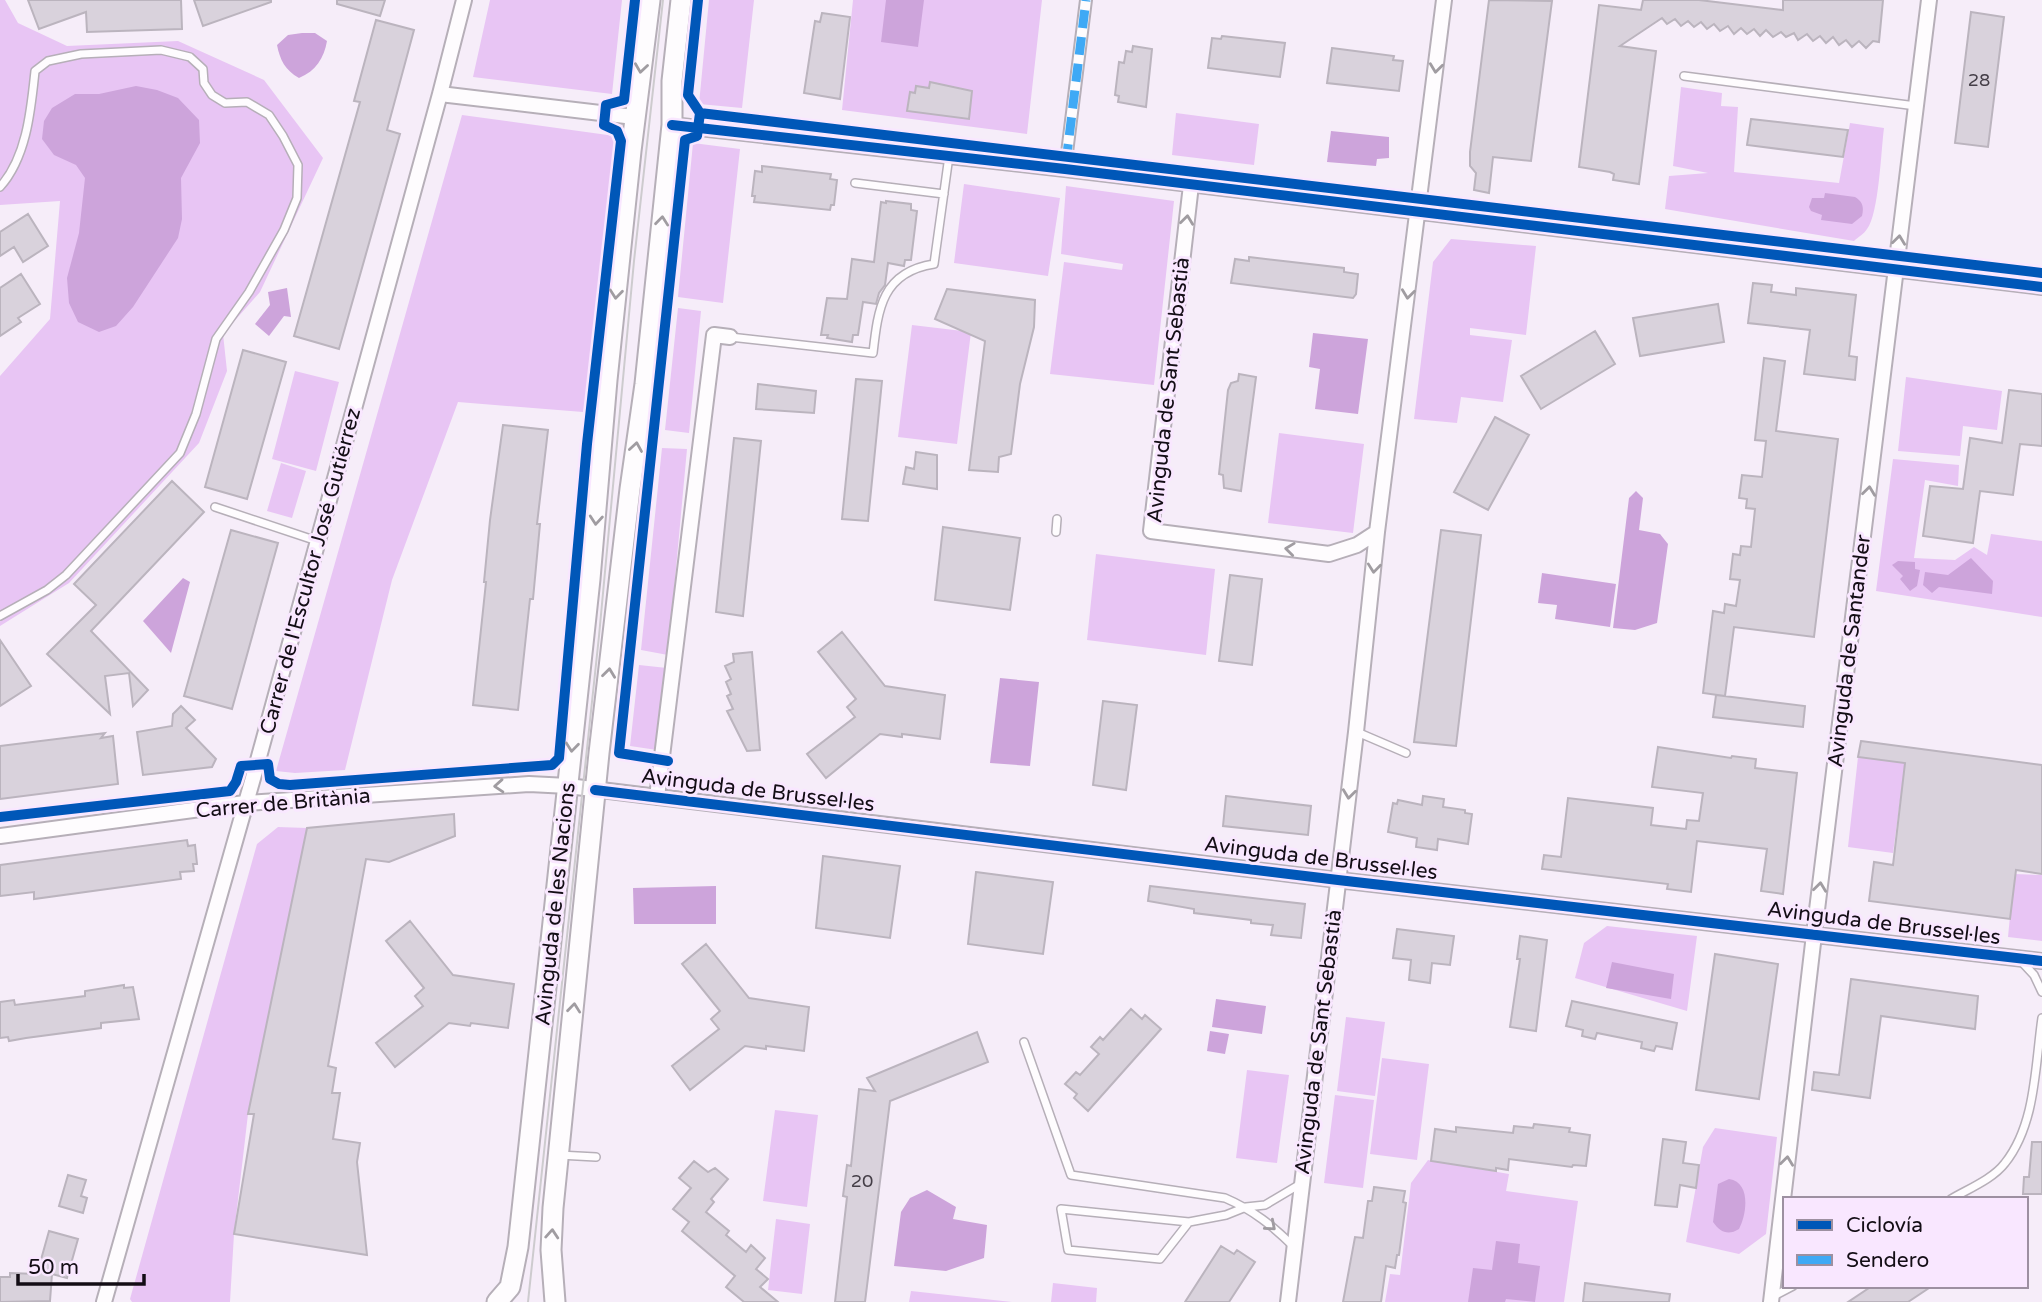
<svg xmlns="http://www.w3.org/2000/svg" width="2042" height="1302" viewBox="0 0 2042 1302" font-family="'Varela Round',sans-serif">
<rect width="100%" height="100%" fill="#f6edf9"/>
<!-- green -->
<path fill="#e8c5f4" d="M0,0H5L18,23L67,46L178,41L264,80L323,158L260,292L223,334L227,371L199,443L69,583L0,626V376L50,319L60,201L0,205Z
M490,0H622L612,94L473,77Z
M709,0H754L742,108L699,104Z
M853,0H1042L1027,134L842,110Z
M1681,87L1722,93L1721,106L1738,107L1734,172L1839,183L1850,123L1884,128C1881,150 1879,214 1867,229C1864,234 1858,237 1854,241L1665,209L1669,176L1708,173L1673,166Z
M1176,113L1259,124L1254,165L1172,155Z
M462,115L615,136L591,380L583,412L458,402L392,580L345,770L295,773L276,771Z
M693,143L740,149L723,303L678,297Z
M964,184L1060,198L1048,276L954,263Z
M1066,186L1174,201L1154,385L1050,374L1064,262L1122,270L1123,264L1061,254Z
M1451,239L1536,246L1526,335L1470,328V335L1512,340L1503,402L1461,397L1457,423L1414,419L1433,262Z
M678,308L701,311L689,433L665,430Z
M912,325L971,332L957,444L898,437Z
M295,371L339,382L316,471L272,459Z
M1906,377L2002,391L1997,430L1963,426L1960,456L1898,451Z
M1279,433L1364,444L1353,533L1268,523Z
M662,448L687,449L668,655L641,650Z
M1893,459L1959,465L1958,486L1925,480L1914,558L1955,560L1974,547L1987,555L1991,534L2042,541V617L1876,591Z
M281,463L306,471L292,518L267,511Z
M1096,554L1215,569L1206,655L1087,640Z
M639,665L667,668L657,750L630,746Z
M1858,757L1905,763L1893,853L1848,847Z
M278,827L307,828L248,1114L234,1234L230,1302H132L130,1299L257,844Z
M2014,874L2042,875V941L2008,937Z
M1607,926L1697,936L1687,1011L1575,978L1584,943Z
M1346,1017L1385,1022L1375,1096L1337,1091Z
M1382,1058L1429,1064L1417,1160L1370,1154Z
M1247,1070L1289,1075L1277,1163L1236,1158Z
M1335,1095L1374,1100L1363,1188L1324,1183Z
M775,1110L818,1115L807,1207L763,1201Z
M1715,1128L1777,1137L1766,1234L1739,1254L1686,1242L1703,1147Z
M1428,1160L1509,1174L1506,1191L1578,1201L1564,1302H1385L1390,1274L1400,1275L1411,1183Z
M776,1219L810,1224L802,1294L768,1290Z
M1053,1283L1097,1288L1096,1302H1051Z
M911,1291L1012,1302H909Z"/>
<!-- water -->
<path fill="#cda4db" d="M886,0H924L918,47L881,42Z
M302,33H315L327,41C324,58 316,71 299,78C285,70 280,60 277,45L288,35Z
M136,86L157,90L178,98L199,120L200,143L181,178L182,219L178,238L133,307L116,326L99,332L78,322L69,303L67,278L79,233L85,178L76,165L54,155L42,139L44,121L52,108L75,94H99Z
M1331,131L1389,137V158L1377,159L1376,166L1327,162Z
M1825,193L1855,197C1863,202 1864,207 1862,216L1852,224L1821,220L1822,215L1811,211L1809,207L1812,198H1824Z
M287,288L291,317L284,316L269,336L255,324L270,305L268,292Z
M1313,333L1368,339L1358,414L1315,409L1320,369L1309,367Z
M1636,491L1643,498L1639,530L1660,534L1668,544L1657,623L1635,630L1613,628L1629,498Z
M1971,558L1993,581L1992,594L1939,587L1932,593L1923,585L1925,572L1948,575Z
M1898,561L1915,562V569L1920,570L1917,586L1910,591L1900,579L1903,576L1892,565Z
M1542,573L1616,584L1610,627L1555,619L1557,605L1538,603Z
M183,578L190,582L171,653L143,621Z
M1000,678L1039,682L1030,766L990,763Z
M716,886V924H634L633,888Z
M1612,962L1674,974L1671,999L1606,988Z
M1216,999L1266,1006L1262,1034L1212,1027Z
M1210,1031L1229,1034L1225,1054L1207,1051Z
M1729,1179C1751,1182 1747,1214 1739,1229C1728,1236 1720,1232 1713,1222L1718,1184Z
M927,1190L956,1207L953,1219L987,1225L984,1258L946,1271L894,1266L901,1212L910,1198Z
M1496,1241L1520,1244L1518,1263L1540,1266L1535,1302L1506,1299L1505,1302H1468L1473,1268L1492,1270Z"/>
<!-- building -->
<path fill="#d9d2dc" stroke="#bbb4be" stroke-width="2" d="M28,0H181L182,29L87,32L86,12L39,29Z
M194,0H271V2L203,26Z
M337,0H385L380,16L337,4Z
M1489,0L1552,1L1531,161L1493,157L1489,193L1474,190L1476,173L1470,166V152Z
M1643,0H1699L1783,10V0H1883L1879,42L1873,41L1866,48L1859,41L1852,47L1846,40L1839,45L1833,37L1826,43L1820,36L1813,41L1807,34L1798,40L1794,33L1786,37L1781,32L1773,37L1766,30L1760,36L1754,29L1747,34L1741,28L1734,34L1728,26L1720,31L1714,24L1707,29L1701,22L1694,27L1688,21L1681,26L1675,19L1667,24L1662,18L1620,46L1656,51L1639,184L1613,180L1614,174L1610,172L1579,167L1599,5L1641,10Z
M1971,12L2004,17L1988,147L1955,143Z
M822,13L850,17L840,99L804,93L815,21L820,22Z
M376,20L414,30L387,130L400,134L339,349L294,336L360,102L354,101Z
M1222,36L1285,43L1280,77L1208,68L1212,38L1221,39Z
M1133,46L1152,49L1146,107L1118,102L1119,96L1115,95L1119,62L1124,63L1126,51L1132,52Z
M1332,48L1394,56L1393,60L1403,61L1399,91L1327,83Z
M930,82L972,91L969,119L907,111L910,92L915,93L916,86L929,88Z
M1751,119L1848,130L1843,157L1747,145Z
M762,166L831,174L830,179L837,180L834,205H831L830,210L754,202L755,196H752L755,171L762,172Z
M886,201L911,204V210L917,211L911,260H905L904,266L888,263L885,285L879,293L876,304L863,302L858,335H853L852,342L827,338L828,335H821L827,298L847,299L852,259L874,262L881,202L886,203Z
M28,214L48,246L23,262L14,247L0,256V232Z
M1249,257L1344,268V272L1358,274L1356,294L1353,298L1231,283L1235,259L1249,261Z
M21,274L40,304L18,318L21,322L0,336V288Z
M1753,283L1772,285L1771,292L1796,295V288L1856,295L1849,356L1857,357L1855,380L1804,374L1810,330L1748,323Z
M947,289L1035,300L1034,327L1020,384L1011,454L999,457L998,472L969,470L985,341L935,319Z
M1718,304L1724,342L1640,356L1633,318Z
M1595,331L1615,364L1541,409L1521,376Z
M243,350L286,362L247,499L205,487Z
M1764,358L1785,361L1776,431L1838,439L1814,637L1734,627L1725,696L1703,693L1713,611L1724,613L1725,604L1736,606L1740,580L1730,579L1733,554L1740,555L1741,546L1751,547L1755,509L1746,508L1747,499L1739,498L1742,475L1762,477L1766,441L1755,440Z
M1239,374L1256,377L1241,491L1224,488L1223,475L1219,474L1228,390L1231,383L1238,381Z
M856,379L882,381L868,521L842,519Z
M758,384L816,391L814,413L756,409Z
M2009,390L2042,394V446L2020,444L2013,495L1980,491L1973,543L1923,536L1930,486L1963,489L1970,438L2002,443Z
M1495,417L1529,435L1488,510L1454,492Z
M503,425L548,430L537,524H540L533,599H530L518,710L473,705L486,582H484L490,520Z
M734,438L761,441L743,616L716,612Z
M916,452L937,455V489L903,484L906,467L914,469Z
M172,481L204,512L91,631L148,690L133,706L129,673L105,676L110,714L47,654L96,605L74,584Z
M943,527L1020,538L1010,610L935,600Z
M231,530L278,543L232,709L184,696Z
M1441,530L1481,535L1456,746L1414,742Z
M1230,575L1262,579L1252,665L1219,661Z
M842,632L885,686L945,695L940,739L902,734V737L880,734L826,778L807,754L855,717L847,707L856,699L818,652Z
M0,640L31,686L0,706Z
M752,652L760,750L747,751L727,711L733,709L727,696L731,694L726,682L731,679L725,666L734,662L733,654Z
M1716,695L1805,706L1803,727L1713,717Z
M1103,701L1137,705L1126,790L1093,785Z
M181,706L195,720L186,728L216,759L212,767L143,775L137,732L172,726L173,714Z
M105,733L101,738L113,736L118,784L0,799V746Z
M1861,741L2042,765V874L2016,870L2010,919L1869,901L1874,862L1893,865L1905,763L1858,757Z
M1658,747L1731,758L1732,756L1756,759L1755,768L1797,773L1783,894L1761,891L1767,849L1697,841L1691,892L1667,889L1668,884L1542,869L1544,855L1561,857L1568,798L1653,808L1651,825L1686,829L1687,820L1699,821L1703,793L1652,787Z
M1226,796L1311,806L1308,835L1223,826Z
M1423,796L1444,799L1443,807L1465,810V813L1472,814L1468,844L1438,839L1437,850L1416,847L1417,838L1388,832L1393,803L1397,804L1398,800L1422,805Z
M454,814L455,836L389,862L366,859L328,1066L336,1068L332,1093H340L333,1139L360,1143L357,1162L367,1255L234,1234L254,1114H248L307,828Z
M187,840L188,846L195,845L197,864H193L194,871L180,872L181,879L34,899V892L0,896V865Z
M823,856L900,866L890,938L816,928Z
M976,872L1053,882L1043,954L968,944Z
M1150,886L1305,904L1301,938L1271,935L1273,925L1251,923V920L1194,913V909L1148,901Z
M410,921L453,975L514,984L508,1028L471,1023L470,1026L449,1023L395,1067L376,1043L423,1006L415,996L424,988L386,941Z
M1397,929L1454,936L1450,965L1432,963L1430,983L1409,980L1411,960L1393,958Z
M1520,936L1547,940L1536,1031L1510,1027L1520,959H1517Z
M706,944L749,998L809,1007L804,1051L766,1046V1049L745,1046L690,1090L672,1066L719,1029L711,1019L720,1011L682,964Z
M1715,954L1778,964L1759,1099L1696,1090Z
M1851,979L1978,996L1975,1029L1881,1016L1870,1098L1812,1090L1814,1072L1839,1075Z
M124,985V988L133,987L139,1019L101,1023V1028L26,1038L9,1041L8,1037L0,1038V1002L14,1000L15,1005L85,996V991Z
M1572,1001L1677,1023L1672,1049L1656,1046L1654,1051L1641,1048L1642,1042L1597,1033L1595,1039L1582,1036L1583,1030L1566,1026Z
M1131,1009L1142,1019L1145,1015L1161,1029L1088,1111L1074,1098L1077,1094L1065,1084L1076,1072L1080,1075L1099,1054L1091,1047L1100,1037L1103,1040Z
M977,1032L988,1062L890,1101L865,1302H835L847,1197L843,1196L847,1165L851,1166L859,1089L875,1091L867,1078Z
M1534,1124L1570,1128L1569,1132L1590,1135L1586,1166L1573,1165L1572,1167L1509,1159L1508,1170L1496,1168V1171L1431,1161L1435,1129L1456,1132V1127L1513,1133L1514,1126L1533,1128Z
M1663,1139L1686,1142L1683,1163L1699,1165L1696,1188L1680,1185L1677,1207L1655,1205Z
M2032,1142H2042V1194H2023L2024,1177H2029Z
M694,1161L708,1172L715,1168L728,1179L711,1199L714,1202L706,1212L729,1231L726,1235L746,1252L751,1245L765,1258L756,1269L768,1279L760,1287L778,1302H744L726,1287L735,1276L682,1231L689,1222L673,1209L691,1188L679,1178Z
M68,1175L86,1180L81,1196L87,1198L83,1213L59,1206Z
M1374,1187L1405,1191L1403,1202L1406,1203L1399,1255H1397L1395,1268L1386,1266L1381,1302H1343L1355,1237L1363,1238L1368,1201H1372Z
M49,1231L78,1239L67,1278L52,1274L50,1301L0,1302V1277H10V1273L37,1274Z
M1221,1246L1234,1254L1237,1250L1255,1262L1229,1302H1185Z
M1585,1283L1670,1294L1669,1302H1583Z
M1872,1286H1932L1908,1302H1848Z"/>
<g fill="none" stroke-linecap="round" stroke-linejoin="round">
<!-- service casing -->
<g stroke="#b6afb8" stroke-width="10">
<path id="service" d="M1684,76L1916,106
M855,183L944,194
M0,187C27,157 31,109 35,71L48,61L81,54L161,50L190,57L203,69L204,83L212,95L225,103L247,102L269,115L283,136L298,165L297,198L284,230L249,292L216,339L196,414L180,453L66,575L47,590L0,616
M730,337L873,353C878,309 882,272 934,264L949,156
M215,507L317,541
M1056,532L1057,519
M1357,732L1406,753
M2021,961L2034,975L2042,992
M1024,1042L1071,1175L1225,1198C1253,1210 1273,1226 1294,1247
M559,1155L596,1157
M1951,1199C1968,1189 1993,1179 2005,1163C2036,1124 2035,1066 2042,1018
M1061,1209L1189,1222L1160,1259L1068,1250Z
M1189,1222L1226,1215L1246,1207L1265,1205L1302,1183
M1772,1297L1793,1286"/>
</g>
<!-- pedestrian casing -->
<g stroke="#b6afb8" stroke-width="14">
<path id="pedestrian" d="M1065,169L1086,0"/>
</g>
<!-- minor casing -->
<g stroke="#b6afb8" stroke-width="18">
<path id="minor" d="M440,94L634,117
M672,125L1065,169L2042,287
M1191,185L1151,531L1329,554L1357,545L1377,532
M657,797L714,335L730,337
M0,836L245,803L529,784L568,786L1338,880L2042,961
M104,1302L257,764L440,94L464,0
M1288,1302L1356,732L1377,532L1444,0
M1771,1302L1815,926L1929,0"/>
</g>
<!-- secondary casing -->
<g stroke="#b6afb8" stroke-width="23">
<path id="secondary" d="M497,1302L510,1287L518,1247L590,579L607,380L631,151L650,0
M555,1302L551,1250L553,1208L599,753L630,489L645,384L672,125V81L681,0"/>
</g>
<!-- service -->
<use href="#service" stroke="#fefcfe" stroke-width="7"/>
<!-- pedestrian -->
<use href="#pedestrian" stroke="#fefcfe" stroke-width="10"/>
<!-- minor -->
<use href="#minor" stroke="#fefcfe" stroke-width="14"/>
<!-- secondary -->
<use href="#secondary" stroke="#fefcfe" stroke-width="19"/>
<!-- tram -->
<path stroke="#cdcbce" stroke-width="2" d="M528,1302L599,636L634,261L663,0"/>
<!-- quiet -->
<path stroke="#3fa9f5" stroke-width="9" stroke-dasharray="18 9" stroke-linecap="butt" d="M1066,162L1086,0"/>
<!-- cycleway casing -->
<g stroke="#f9e7ff" stroke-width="15">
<path id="cycleway" d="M700,113L2042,273
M672,125L1065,169L2042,287
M668,761L619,753L685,140L697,136L700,113L688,95L698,0
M595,790L1338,880L2042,961
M0,817L230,791L236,782L241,766L268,764L270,779L279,784L290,785L552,765L559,758L587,444L621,141L617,131L604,125L606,105L624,100L635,0"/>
</g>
<!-- cycleway -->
<use href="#cycleway" stroke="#0057b8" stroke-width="10"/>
</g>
<!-- one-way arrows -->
<defs><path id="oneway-chevron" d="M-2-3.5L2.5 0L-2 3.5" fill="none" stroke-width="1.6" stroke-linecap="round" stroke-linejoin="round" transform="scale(1.75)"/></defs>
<g stroke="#a09ca1">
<use href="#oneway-chevron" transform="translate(641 68) rotate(98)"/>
<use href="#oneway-chevron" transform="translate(1436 68) rotate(97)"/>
<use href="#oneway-chevron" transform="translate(1187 220) rotate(-83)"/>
<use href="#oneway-chevron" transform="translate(662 221) rotate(-84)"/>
<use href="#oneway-chevron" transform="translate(1899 240) rotate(-83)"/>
<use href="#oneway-chevron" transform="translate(616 294) rotate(96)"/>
<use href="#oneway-chevron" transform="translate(1408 294) rotate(97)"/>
<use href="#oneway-chevron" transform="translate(636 447) rotate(-81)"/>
<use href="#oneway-chevron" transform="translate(1869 491) rotate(-83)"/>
<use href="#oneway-chevron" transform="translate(596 520) rotate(95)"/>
<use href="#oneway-chevron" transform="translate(1290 549) rotate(-173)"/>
<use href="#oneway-chevron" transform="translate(1374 568) rotate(96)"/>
<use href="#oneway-chevron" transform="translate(609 673) rotate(-83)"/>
<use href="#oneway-chevron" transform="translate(572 747) rotate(96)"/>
<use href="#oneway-chevron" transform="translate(499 786) rotate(176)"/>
<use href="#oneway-chevron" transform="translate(1349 794) rotate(97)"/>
<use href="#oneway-chevron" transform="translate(1820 887) rotate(-83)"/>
<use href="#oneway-chevron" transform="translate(574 1008) rotate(-84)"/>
<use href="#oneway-chevron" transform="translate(1787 1161) rotate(-83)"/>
<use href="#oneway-chevron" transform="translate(1271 1226) rotate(41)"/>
<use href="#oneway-chevron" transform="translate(552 1234) rotate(-86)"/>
</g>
<g text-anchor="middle" stroke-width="6" stroke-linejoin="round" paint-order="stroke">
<!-- number labels -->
<g font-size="18" fill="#443e47">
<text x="1979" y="86">28</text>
<text x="862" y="1187">20</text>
</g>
<!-- street labels -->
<g font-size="21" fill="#130d15" stroke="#f9e7ff">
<text transform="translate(1168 390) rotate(-84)" y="7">Avinguda de Sant Sebastià</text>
<text transform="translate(310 571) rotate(-75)" y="7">Carrer de l'Escultor José Gutiérrez</text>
<text transform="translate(1849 651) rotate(-83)" y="7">Avinguda de Santander</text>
<text transform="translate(758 790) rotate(7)" y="7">Avinguda de Brussel·les</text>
<text transform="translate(283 803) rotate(-5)" y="7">Carrer de Britània</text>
<text transform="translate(1321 858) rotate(7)" y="7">Avinguda de Brussel·les</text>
<text transform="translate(555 904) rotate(-84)" y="7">Avinguda de les Nacions</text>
<text transform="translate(1884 923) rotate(7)" y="7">Avinguda de Brussel·les</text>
<text transform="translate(1318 1042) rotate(-83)" y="7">Avinguda de Sant Sebastià</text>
</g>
</g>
<!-- legend -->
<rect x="1783" y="1197" width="245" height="91" fill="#f9e7ff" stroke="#9d90a1" stroke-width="2"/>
<rect x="1797" y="1220" width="35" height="10" fill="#0057b8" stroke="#9d90a1" stroke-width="2"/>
<text x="1846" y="1232" font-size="21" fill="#130d15">Ciclovía</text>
<rect x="1797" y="1255" width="35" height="10" fill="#3fa9f5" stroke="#9d90a1" stroke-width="2"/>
<text x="1846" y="1267" font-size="21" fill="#130d15">Sendero</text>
<!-- scale -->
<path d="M18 1274v10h126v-10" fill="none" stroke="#130d15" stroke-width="3.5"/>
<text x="28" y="1274" font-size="21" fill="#130d15" stroke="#f9e7ff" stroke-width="5" paint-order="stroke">50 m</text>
</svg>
